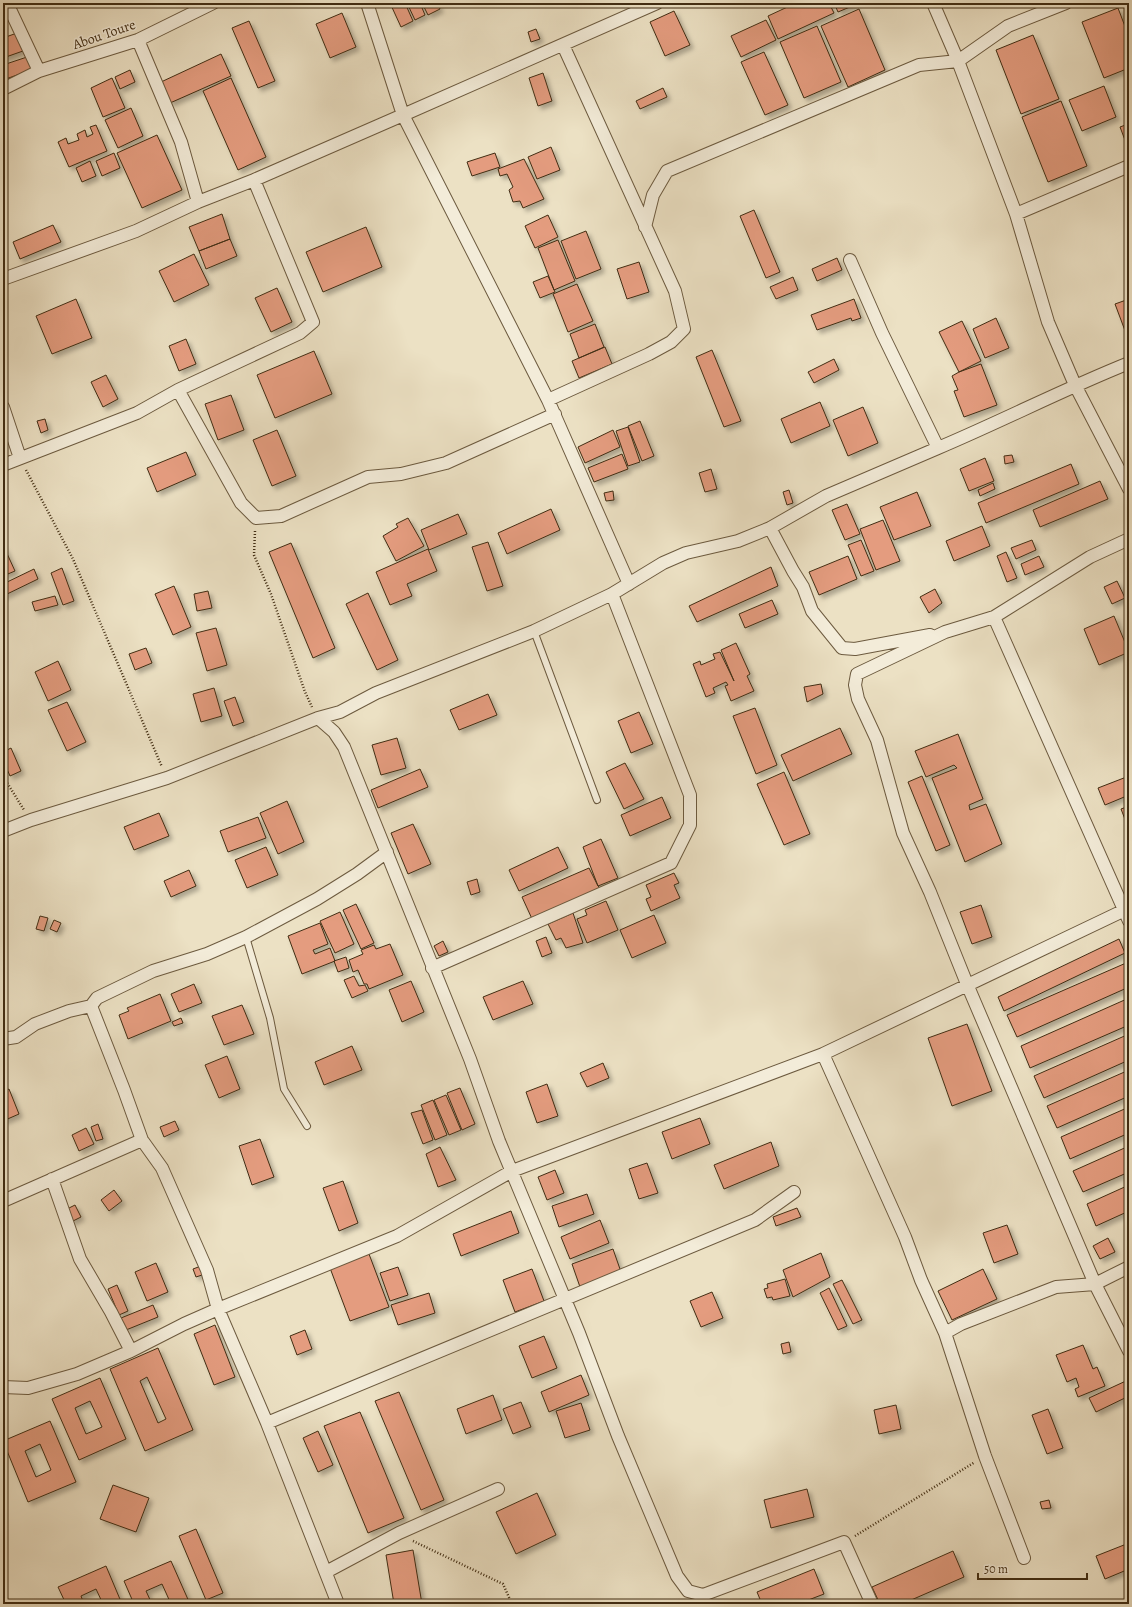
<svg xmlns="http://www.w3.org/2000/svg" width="1132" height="1607" viewBox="0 0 1132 1607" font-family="Alegreya,serif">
<defs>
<filter id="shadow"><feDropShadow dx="3.5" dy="3.5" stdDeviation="2" flood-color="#0004"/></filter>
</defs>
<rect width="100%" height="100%" fill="#ece1c4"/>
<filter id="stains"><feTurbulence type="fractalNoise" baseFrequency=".005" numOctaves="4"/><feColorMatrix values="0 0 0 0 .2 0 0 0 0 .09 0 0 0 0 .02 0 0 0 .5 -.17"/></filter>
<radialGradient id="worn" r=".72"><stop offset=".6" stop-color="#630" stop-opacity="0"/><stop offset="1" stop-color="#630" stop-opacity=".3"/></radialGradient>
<!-- building -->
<path fill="#e49c7f" stroke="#412d13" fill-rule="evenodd" filter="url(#shadow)" d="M390,3H405L413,21L401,27Z
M407,3H420L425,15L415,20Z
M422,3H437L440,9L428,15Z
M796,3H829L834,13L778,39L768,16Z
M834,3H857V4L838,12Z
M1129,3V20L1123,5Z
M1118,8L1129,37V68L1104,78L1082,22Z
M859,9L885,70L848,87L821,26Z
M674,11L690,45L665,56L650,22Z
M342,13L356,47L330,58L316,24Z
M766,20L776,40L741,57L731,36Z
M249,21L275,81L258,88L232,28Z
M817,26L841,82L804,98L780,42Z
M536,29L540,39L531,42L528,32Z
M17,33L23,51L3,58V38Z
M1033,35L1059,99L1021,114L996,50Z
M764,52L788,105L765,115L741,62Z
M221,54L231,76L170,103L161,82Z
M30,56L34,69L3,80V65Z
M130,70L135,82L120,89L115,77Z
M543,73L552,101L538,106L529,78Z
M112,78L125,108L103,117L91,88Z
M231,78L266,157L238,170L203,91Z
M1104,86L1116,117L1082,131L1069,100Z
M663,88L667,97L640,109L636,101Z
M1061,101L1087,166L1048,182L1022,117Z
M131,108L143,136L118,148L105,120Z
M1128,124L1129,126L1128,148L1120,127Z
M96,125L107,151L69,167L58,142L66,138L68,144L79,140L77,134L85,130L87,137L93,134L90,127Z
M157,135L182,190L142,208L117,153Z
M551,147L560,170L537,179L528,157Z
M114,153L120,168L102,176L96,161Z
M495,153L500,167L472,176L467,162Z
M524,159L544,199L523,208L520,201L513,202L509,190L513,187L507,174L500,176L498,169Z
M90,161L96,176L82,182L76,168Z
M754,210L780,272L766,278L740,216Z
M222,214L230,239L199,251L189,227Z
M548,215L558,237L535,248L525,226Z
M53,225L61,242L20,259L13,242Z
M366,227L382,267L323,292L306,252Z
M586,231L601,269L576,279L561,241Z
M230,239L237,256L206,269L199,251Z
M558,240L575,281L554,290L538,248Z
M194,254L209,285L174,302L159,271Z
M837,258L842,270L817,281L812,269Z
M639,262L649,292L627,299L617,269Z
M548,276L555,292L540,298L533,282Z
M793,277L798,290L776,299L770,287Z
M577,284L593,321L568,332L553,294Z
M277,288L292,322L271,332L255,298Z
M76,299L92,338L52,354L36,316Z
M854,299L861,318L852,321L851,318L817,330L811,315Z
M1129,299V335L1127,336L1115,304Z
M996,318L1009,348L985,358L973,329Z
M962,321L981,361L959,372L939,332Z
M595,324L604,347L579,358L570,334Z
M186,339L196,364L179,371L169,346Z
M605,347L612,364L579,378L572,361Z
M712,350L741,421L724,427L696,357Z
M314,351L332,394L275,418L257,375Z
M834,359L839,370L814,383L808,372Z
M981,364L997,405L964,417L954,391L958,390L952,376L959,372Z
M106,375L118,399L103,407L91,382Z
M231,395L244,430L218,440L205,404Z
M820,402L830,426L791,443L781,419Z
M863,407L878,443L848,456L833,420Z
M45,419L48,430L41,433L37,421Z
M640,421L654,456L642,461L628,426Z
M628,427L640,462L628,466L616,431Z
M277,430L296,476L272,486L253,440Z
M613,430L620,447L585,463L578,447Z
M186,452L196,475L157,492L147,468Z
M622,454L628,469L594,482L588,468Z
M1012,455L1014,462L1005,464L1004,456Z
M985,458L994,481L969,491L960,469Z
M1071,464L1079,484L986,523L978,503Z
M711,469L717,489L705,492L699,473Z
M1100,481L1108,499L1040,527L1033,510Z
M993,483L995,489L980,496L978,490Z
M789,490L793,503L787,505L783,492Z
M613,491L614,500L606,501L604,493Z
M917,492L931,526L894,540L880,507Z
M847,504L860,534L845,540L832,510Z
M551,509L560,530L507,554L498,533Z
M458,514L467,534L429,550L421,530Z
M408,518L424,546L396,561L383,536L398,527L396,524Z
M883,520L900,561L876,570L860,529Z
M982,526L990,546L954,561L946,541Z
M861,540L874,571L861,576L848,545Z
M1032,540L1036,550L1016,559L1011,548Z
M488,542L503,586L487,591L472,547Z
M291,543L335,648L313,658L269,552Z
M3,547H4L15,571L3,576Z
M428,549L437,571L407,584L412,596L390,605L376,572Z
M1006,552L1017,578L1007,582L997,556Z
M848,556L857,579L819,595L809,572Z
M1039,556L1044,567L1025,575L1021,564Z
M771,567L778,586L697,622L689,606Z
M62,568L74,601L63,605L51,573Z
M34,569L38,579L3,596V584Z
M1117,581L1125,598L1112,604L1104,587Z
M174,586L191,627L173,635L155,594Z
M935,589L942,603L929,613L920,597Z
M208,591L212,608L197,611L194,594Z
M368,593L398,660L377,670L346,604Z
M55,596L58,605L35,611L32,602Z
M772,600L778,614L745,628L739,614Z
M1114,616L1129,652L1099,665L1084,629Z
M216,628L227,665L207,671L196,633Z
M736,643L750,674L747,676L754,691L731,701L725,686L728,685L726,682L713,688L715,693L706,697L693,664L700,661L701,665L715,659L713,654L720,652L734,681L721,650Z
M146,648L152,663L135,670L129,654Z
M58,661L71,690L48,701L35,672Z
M821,684L823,694L807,702L804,687Z
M214,688L222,716L201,722L193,694Z
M488,694L497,715L459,730L450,710Z
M235,697L244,722L233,726L224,701Z
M67,702L86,742L67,751L48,710Z
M755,708L777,765L756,774L733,716Z
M639,712L653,744L631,753L618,721Z
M840,728L852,754L793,781L781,755Z
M958,734L983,799L969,805L970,810L986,804L1002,844L965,862L932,778L957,768L954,765L926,777L915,751Z
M397,738L406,768L381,775L372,745Z
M11,748L21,771L10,776L3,760V752Z
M625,763L644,799L624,809L606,772Z
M420,769L428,787L378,808L371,790Z
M784,772L810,834L784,845L757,784Z
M922,776L950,845L936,851L908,782Z
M1129,776V795L1105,805L1098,788Z
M662,797L671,818L630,836L621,815Z
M287,801L304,842L278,854L260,813Z
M1129,806V827H1128L1121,809Z
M159,813L169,836L134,850L124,827Z
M258,817L266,838L228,852L220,831Z
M413,824L431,864L408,874L391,833Z
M601,839L618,878L598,886L583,847Z
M266,847L278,875L247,888L235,860Z
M558,847L568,868L519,891L509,870Z
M589,868L598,886L603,891L533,921L522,897Z
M189,870L196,886L171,897L164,881Z
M674,873L679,883L674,885L680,898L651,911L646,899L651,897L646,885Z
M477,879L480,892L471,895L467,882Z
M606,901L618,930L587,943L577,919L587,915L585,910Z
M356,904L374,943L361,949L343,910Z
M981,905L992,937L972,944L960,912Z
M340,912L354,944L335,953L320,921Z
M573,913L583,943L566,948L561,938L556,940L548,924Z
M654,915L666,943L632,958L620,930Z
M40,916L48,918L44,931L36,929Z
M54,920L61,923L57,932L50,929Z
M320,923L328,944L313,950L315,954L330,948L335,961L302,974L288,936Z
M546,937L552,953L542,957L536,941Z
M1119,939L1125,953L1004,1011L998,997Z
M443,941L448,952L439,956L434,946Z
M390,944L403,975L369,989L367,984H364L358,970L353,972L349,960L363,954L361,950L374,945L376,949Z
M346,957L349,968L338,972L334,961Z
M1126,963L1129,969V987L1017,1037L1007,1015Z
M354,976L359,986L365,985L368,991L352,998L344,980Z
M411,981L424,1012L402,1022L389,990Z
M523,981L533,1004L493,1020L483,997Z
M194,984L202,1003L179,1012L171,994Z
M160,994L171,1021L128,1039L119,1015L129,1011L127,1008Z
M1129,998V1025L1030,1068L1021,1046Z
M242,1005L254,1034L224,1045L212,1016Z
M181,1018L183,1023L174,1026L172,1022Z
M967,1024L992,1091L952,1106L928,1038Z
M1129,1034V1060L1044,1098L1034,1076Z
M352,1046L362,1070L324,1085L315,1062Z
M227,1056L240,1089L219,1098L205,1065Z
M603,1063L609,1078L587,1087L580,1073Z
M1129,1070V1096L1057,1128L1047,1106Z
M547,1084L558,1116L537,1123L526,1092Z
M460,1088L475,1124L462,1130L447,1093Z
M9,1089L19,1114L3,1121V1092Z
M446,1095L461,1130L449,1135L434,1100Z
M433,1100L447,1135L435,1140L421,1105Z
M1129,1107V1133L1070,1159L1061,1137Z
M422,1110L433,1140L423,1144L411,1113Z
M700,1118L710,1144L672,1159L662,1132Z
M175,1121L179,1130L164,1137L160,1127Z
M98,1124L103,1139L96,1141L91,1127Z
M86,1128L94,1144L79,1151L72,1135Z
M260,1139L274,1177L252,1185L239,1146Z
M771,1142L779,1166L724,1189L714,1165Z
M1129,1146V1172L1083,1192L1073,1171Z
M440,1147L456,1180L438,1187L426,1154Z
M647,1163L658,1193L639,1199L629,1169Z
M555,1170L564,1193L547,1200L538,1177Z
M343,1181L358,1223L339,1231L323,1188Z
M1129,1185V1211L1096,1226L1087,1204Z
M114,1190L122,1201L109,1211L101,1200Z
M587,1194L594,1214L559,1227L552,1206Z
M75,1205L81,1217L71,1222L65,1210Z
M797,1208L801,1217L776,1226L773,1217Z
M511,1211L519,1233L461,1256L453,1234Z
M600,1220L609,1243L570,1259L561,1237Z
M1007,1225L1018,1254L994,1263L983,1233Z
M1108,1238L1115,1252L1100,1259L1093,1246Z
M613,1249L621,1272L580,1287L572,1264Z
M821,1253L830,1277L793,1297L783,1270Z
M369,1254L389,1307L350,1321L330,1268Z
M156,1263L168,1292L147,1301L135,1272Z
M201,1266L205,1274L196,1277L193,1269Z
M398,1267L408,1295L390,1301L380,1273Z
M532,1269L544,1301L515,1312L503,1280Z
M983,1269L997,1299L952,1320L938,1291Z
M785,1279L790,1296L773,1300L772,1297L767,1298L764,1289L768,1288L767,1284Z
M842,1280L862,1320L853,1324L833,1284Z
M117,1285L128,1311L119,1315L108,1289Z
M829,1288L847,1326L838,1330L820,1293Z
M712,1292L723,1318L701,1327L690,1301Z
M429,1293L435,1313L398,1325L391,1305Z
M153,1305L158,1317L126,1330L121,1318Z
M215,1325L235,1377L214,1385L194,1334Z
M305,1330L312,1349L297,1355L290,1336Z
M544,1336L557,1368L532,1378L519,1346Z
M789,1342L791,1352L783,1354L781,1344Z
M1083,1345L1093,1369L1097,1367L1105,1386L1078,1397L1075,1389L1079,1387L1076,1378L1067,1382L1056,1355Z
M158,1348L193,1430L145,1451L110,1369ZM147,1377L166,1419L158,1423L140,1381Z
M581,1375L589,1395L549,1412L541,1392Z
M100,1378L126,1439L79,1460L52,1399ZM90,1401L102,1427L86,1434L75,1408Z
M1128,1380L1129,1383V1396L1096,1412L1089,1398Z
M399,1392L444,1500L421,1510L375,1401Z
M493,1395L502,1420L466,1434L457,1409Z
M521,1402L531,1427L513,1434L503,1409Z
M581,1403L590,1430L565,1438L556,1411Z
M896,1405L901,1429L879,1434L874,1410Z
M1048,1409L1063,1448L1047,1454L1032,1415Z
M360,1412L404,1518L368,1533L324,1426Z
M50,1421L76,1482L28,1502L3,1441ZM40,1444L51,1470L36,1477L25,1451Z
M318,1431L333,1465L318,1472L303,1438Z
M113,1485L149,1498L136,1532L100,1519Z
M807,1489L814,1517L771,1528L764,1500Z
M537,1493L556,1535L516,1554L496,1512Z
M1049,1500L1051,1508L1042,1509L1040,1502Z
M196,1529L223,1593L206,1600L179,1536Z
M1129,1543V1569L1105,1579L1096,1556Z
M413,1550L422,1604H394L386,1555Z
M953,1551L964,1577L902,1604H880L872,1587Z
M171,1561L190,1604H171L162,1584L146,1591L152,1604H134L124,1581Z
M106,1566L122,1604H103L96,1589L81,1596L84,1604H66L58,1587Z
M814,1569L824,1594L798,1604H762L757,1592Z"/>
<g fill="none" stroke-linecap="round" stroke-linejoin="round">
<!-- lane casing -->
<g stroke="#6c5a3f" stroke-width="8">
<path id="lane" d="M534,631L597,800
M246,937L270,1018L284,1089L307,1126"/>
</g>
<!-- street casing -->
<g stroke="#6c5a3f" stroke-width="14">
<path id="street" d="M7,3L39,71
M367,3L403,115L548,400L629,584
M933,3L958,61L1016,214L1048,322L1075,385L1129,489
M138,40L181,142L198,202
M3,89L39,71L138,40L213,3
M1016,214L1129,166
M645,227L653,195L667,171L919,65L958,61L1008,26L1066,3
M850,260L882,333L938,448C1002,421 1064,389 1129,363
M3,279L136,231L198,202L254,180L403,115L657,3
M178,390L241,503L256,518L281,516L368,477L401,474L446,463L555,414
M548,400L649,354L671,342L684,329L675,291L563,45
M3,407L20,458
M3,465L137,413L178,390L300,333L313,322L254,180
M770,528L793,571L803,587L812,611L842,648L855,649L930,635
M1129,539L1090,557L994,617L945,632L857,674L855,685L858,699L877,740L903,833L930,892L967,984L1095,1284L1129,1351
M994,617L1129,921
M318,718L334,732L344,747L470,1059L499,1141L579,1333L618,1436L677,1576L688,1591L703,1595L844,1542L872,1604
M3,831L31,820L167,778L318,718L340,712L376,693L534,631L612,594L663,563L686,553L738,541L770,528L826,496L938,448
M432,968L671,863L690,825V795L612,594
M3,1039L16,1037L35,1024L69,1011L91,1006
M823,1054L905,1237L921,1280L945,1333L985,1456L1024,1558
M142,1140L162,1168L207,1270L218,1309L267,1423L338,1604
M52,1179L80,1259L111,1312L131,1351
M3,1201L142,1140L124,1090L91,1006L97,998L153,971L207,954L246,937L317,899L357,874L387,852
M945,1333L961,1324L1056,1287L1095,1284L1129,1267
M3,1387L28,1388L77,1374L131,1351L184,1324L218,1309L397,1236L512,1171L823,1054L1129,908
M267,1423L755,1220L794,1192
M326,1572L399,1533L498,1489"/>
</g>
<!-- path -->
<path stroke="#412d13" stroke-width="2.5" stroke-dasharray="1 2" stroke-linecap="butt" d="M26,470L73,559L162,767
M255,531L254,555L271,594L305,692L312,707
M3,779L6,781L24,810
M855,1536L975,1462
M413,1541L503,1584L512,1604"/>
<!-- lane -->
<use href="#lane" stroke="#f3ecd9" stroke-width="6"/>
<!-- street -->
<use href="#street" stroke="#f3ecd9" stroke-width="12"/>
</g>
<g text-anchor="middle" stroke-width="3" stroke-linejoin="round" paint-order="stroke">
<!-- street labels -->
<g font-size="14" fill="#412d13" stroke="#f3ecd9">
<text transform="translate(104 34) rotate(-19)" y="5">Abou Toure</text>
</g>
</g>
<!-- margin -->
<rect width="1132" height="1607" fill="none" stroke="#ece1c4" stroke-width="16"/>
<rect x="4" y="4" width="1124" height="1599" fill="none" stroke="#412d13" stroke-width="2"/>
<rect x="8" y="8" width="1116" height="1591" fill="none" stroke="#412d13"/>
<!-- scale -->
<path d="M978 1573v6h109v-6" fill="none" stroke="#412d13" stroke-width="2"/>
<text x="984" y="1573" font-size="12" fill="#412d13" stroke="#f3ecd9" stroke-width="3" paint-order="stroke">50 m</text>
<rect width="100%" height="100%" filter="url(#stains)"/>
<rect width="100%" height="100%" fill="url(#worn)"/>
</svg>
